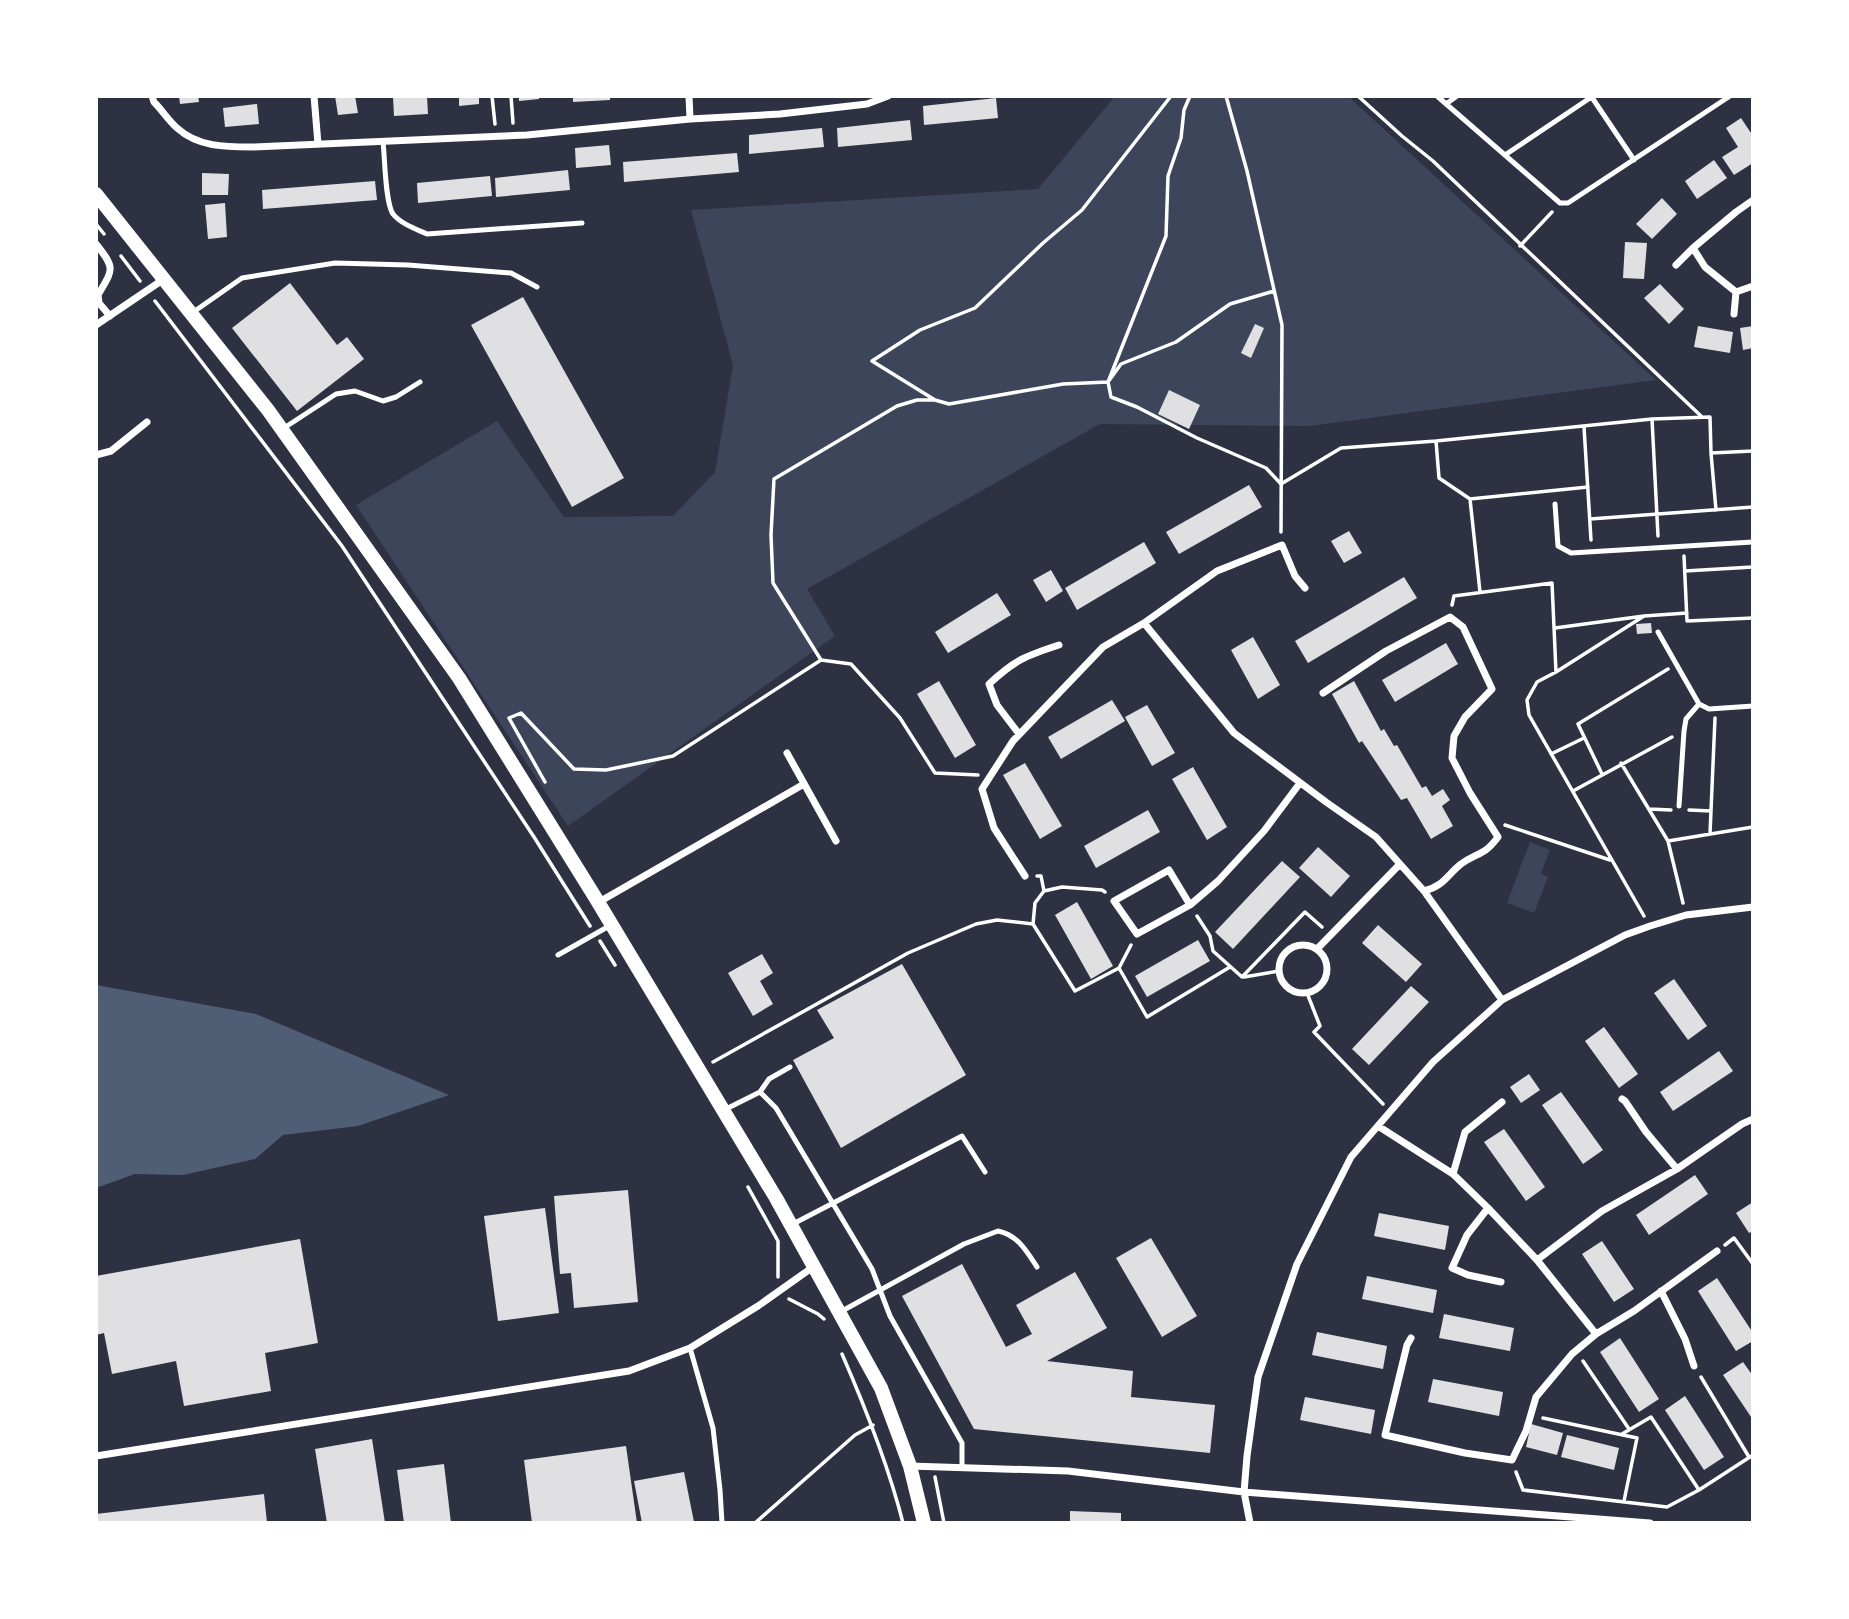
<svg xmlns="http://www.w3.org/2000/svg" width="1849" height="1619" viewBox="0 0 1849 1619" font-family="'Asap Condensed',sans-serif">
<rect width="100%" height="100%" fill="#2d3142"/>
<!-- green -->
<path fill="#3c4559" d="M1115,96H1348L1656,380L1309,426L1100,424L807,589L835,636L568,826L356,505L497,421L564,517L673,516L715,472L733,365L691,210L1038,189Z
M1530,842L1550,850L1541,874L1548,877L1534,913L1507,903Z"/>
<!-- water -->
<path fill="#4f5d75" d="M96,985L256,1014L449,1095L358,1126L283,1135L255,1159L183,1175L135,1174L96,1188Z"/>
<!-- building -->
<path fill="#e0e0e3" d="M179,96H198L199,102L180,104Z
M335,96H355L358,113L338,115Z
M427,96L428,114L394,116L393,97Z
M459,96H479V104L459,106Z
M519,96H539V99L519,101Z
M573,96H610V100L573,102Z
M996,98L998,118L924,125L923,106Z
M257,104L259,124L225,127L223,108Z
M1741,118L1753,136V163L1734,175L1722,157L1738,147L1726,128Z
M910,120L912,140L838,147L837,128Z
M822,128L824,147L749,154V135Z
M609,145L611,165L576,168L575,148Z
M737,153L739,172L624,182L623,162Z
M1714,160L1727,178L1697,199L1685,181Z
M568,170L570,190L496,197L495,178Z
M202,173L229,174L228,195H202Z
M490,176L492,196L418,203L417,183Z
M375,181L377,200L263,209L262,190Z
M1662,198L1677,214L1652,239L1636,224Z
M225,203L227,237L208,239L205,205Z
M1625,242L1647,243L1644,279L1623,278Z
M290,283L337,345L347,337L364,359L297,411L232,328Z
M1660,284L1684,309L1669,324L1644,298Z
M523,297L624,478L572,507L471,325Z
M1255,324L1264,328L1251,358L1241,353Z
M1698,326L1733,332L1730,353L1694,347Z
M1753,326V348L1743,350L1740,328Z
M1169,390L1200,405L1189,429L1158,414Z
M1249,485L1262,507L1179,554L1166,532Z
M1349,531L1362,553L1344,563L1331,541Z
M1144,542L1156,563L1077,610L1065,588Z
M1051,570L1063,591L1046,602L1033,580Z
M1404,577L1417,598L1308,663L1295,641Z
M997,593L1011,615L948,653L935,632Z
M1651,623L1652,633L1637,634L1636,624Z
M1253,637L1280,685L1258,699L1231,650Z
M1446,643L1458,664L1395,702L1382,680Z
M939,681L976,745L955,758L917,694Z
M1354,681L1381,731L1384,729L1394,746L1397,745L1422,788L1426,786L1432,796L1443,789L1450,800L1442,806L1453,826L1431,839L1407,798L1401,800L1362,741L1359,743L1332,694Z
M1112,700L1125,721L1061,759L1048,737Z
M1147,705L1175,753L1152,766L1125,717Z
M1025,763L1062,826L1040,839L1003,775Z
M1193,767L1227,827L1207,840L1172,779Z
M1148,810L1160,832L1096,868L1084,846Z
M1318,847L1350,876L1331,897L1299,868Z
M1282,861L1300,877L1233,949L1215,932Z
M1077,902L1113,966L1091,979L1055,915Z
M1378,925L1422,964L1406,982L1362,943Z
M1198,940L1210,961L1147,997L1135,976Z
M762,954L773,973L760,981L773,1004L753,1016L728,973Z
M902,964L966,1075L841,1148L793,1060L834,1038L817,1010Z
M1674,979L1707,1026L1688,1040L1654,993Z
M1411,986L1429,1002L1369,1065L1352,1049Z
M1604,1027L1638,1074L1619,1088L1585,1041Z
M1719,1051L1733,1071L1673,1111L1660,1092Z
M1529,1074L1540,1090L1521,1103L1510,1087Z
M1561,1092L1603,1150L1583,1164L1542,1105Z
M1504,1129L1545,1187L1526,1201L1484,1142Z
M1695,1175L1708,1194L1649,1235L1636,1215Z
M628,1190L638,1302L574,1308L571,1273L560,1274L554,1196Z
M1753,1202V1231L1749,1233L1736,1213Z
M545,1208L559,1313L498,1321L484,1216Z
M1379,1213L1449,1226L1445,1250L1374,1236Z
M1151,1238L1197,1316L1162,1337L1116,1258Z
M300,1239L318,1343L265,1353L271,1391L184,1406L176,1361L112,1374L104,1333L96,1335V1276Z
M1602,1241L1634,1289L1614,1302L1582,1254Z
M962,1264L1006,1347L1032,1334L1016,1305L1075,1272L1107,1328L1047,1361L1133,1371L1131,1397L1215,1405L1210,1453L974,1429L902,1296Z
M1367,1276L1437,1290L1433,1313L1362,1299Z
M1717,1278L1753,1333V1341L1736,1351L1698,1291Z
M1444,1314L1514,1328L1510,1351L1439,1338Z
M1317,1332L1387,1346L1383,1369L1312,1355Z
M1620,1338L1659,1399L1639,1412L1600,1352Z
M1743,1362L1753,1376V1420L1723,1375Z
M1433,1379L1503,1392L1499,1416L1428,1402Z
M1685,1396L1724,1457L1704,1470L1665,1410Z
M1305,1397L1375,1410L1371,1434L1300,1420Z
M1531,1424L1563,1433L1557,1455L1526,1447Z
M1567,1435L1619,1448L1614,1470L1561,1457Z
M372,1439L385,1523H327L315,1449Z
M626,1446L637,1523H532L524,1460Z
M444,1464L451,1523H404L397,1470Z
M684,1472L694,1522L642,1523L634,1481Z
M264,1494L267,1523H96V1514Z
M1070,1511L1121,1513V1523H1070Z"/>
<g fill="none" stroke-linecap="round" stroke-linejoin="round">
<!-- path -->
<path stroke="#fff" stroke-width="3.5" d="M492,96L495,124
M511,96L513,123
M1190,96L1184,110L1181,138L1168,176L1166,236L1108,382L1111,397L1137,407L1197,438L1266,468L1281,484L1341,448L1436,441L1652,419L1710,417L1711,453L1753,451
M1226,96L1247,171L1282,325L1281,532
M1358,96L1402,136L1433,161L1701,416
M96,224L104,234
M1520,246L1552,212
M121,256L140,281
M155,301L342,546L534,837L590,926
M935,400L949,404L1063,384L1108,382L1121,364L1176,342L1230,304L1274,291
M1652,419L1658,536
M1584,427L1591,540
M1436,441L1439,478L1470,499L1588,487
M1711,453L1716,510
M1470,499L1480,592
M1590,519L1753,507
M1684,556L1687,621L1753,618
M1685,571L1753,567
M1452,605L1454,596L1552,583L1556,672
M1644,616L1556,672L1537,682L1527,700L1529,715L1644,916
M1555,628L1644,616L1687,613
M821,660L851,664L900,718L935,773L978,775
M1551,754L1584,738
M1621,763L1668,841L1683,903
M1602,774L1578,724L1668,669
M545,782L509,718L521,713L574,769L606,770L673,756L821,660L773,583L771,535L774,479L897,406L917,400H935L872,361L920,330L975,308L1043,243L1082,210L1171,96
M1573,791L1672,737
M1649,809L1671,810
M1689,810L1711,811
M1505,825L1610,860
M1710,834L1715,718
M1668,841L1753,827
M1037,876H1041L1044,891
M1197,916L1210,936L1213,951L1242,977L1305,912L1322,927
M1033,924L1035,903L1044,891L1062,887L1102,890L1105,892
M600,941L615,965
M1119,968L1147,1017L1230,967
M1244,977L1279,971
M1307,993L1320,1026L1314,1032L1383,1104
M713,1062L908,953L976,924L997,920L1033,924L1075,991L1119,968L1131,945
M748,1187L778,1241V1277
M1725,1245L1734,1238L1753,1264
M789,1299L818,1314L824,1319
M842,1354C866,1409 888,1464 903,1523
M1583,1361L1629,1429
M1701,1377L1749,1457
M1543,1418L1637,1438L1624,1501
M1622,1434L1651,1417L1699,1490
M1516,1472L1523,1490L1667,1507L1699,1490L1753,1455
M935,1477L944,1523
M755,1523L855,1435L873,1425"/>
<!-- service -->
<path stroke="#fff" stroke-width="5" d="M1437,96L1560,203H1568L1730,96
M1591,96L1634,160
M1446,104L1457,96
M383,142C385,158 385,202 393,214C401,224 416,229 427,234L582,223
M1505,155L1593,96
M192,313L242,278L335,263L408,265L511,273L537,287
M284,428L336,394L355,391L383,401L396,397L420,382
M1555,504L1558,546L1571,553L1753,542
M1658,632L1699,704L1709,709L1753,706
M1679,806L1684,731L1686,719L1699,704
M558,955L611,925
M760,1092L776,1108L872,1269L890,1316L962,1443V1467
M726,1109L760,1092L769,1079L790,1067
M791,1225L962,1136L985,1172
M842,1311L964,1244L998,1231C1018,1235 1027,1252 1037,1267
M690,1348L713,1428L720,1490L722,1523"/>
<!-- minor -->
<path stroke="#fff" stroke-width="7" d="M152,96L154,102C162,110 168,120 177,128C198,147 225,147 252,147L527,135L690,119L780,114L867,104L888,96
M314,96L318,144
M689,96L690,119
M96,244C116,269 113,269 98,295L99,303L110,316
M1676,265L1693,248
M1736,292L1705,267L1693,248L1736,212L1753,200
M1734,314L1736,292L1753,286
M96,325L164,279
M96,455L111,451L147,422
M1144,623L1234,733L1326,802L1376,837L1424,891L1502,1000
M1323,693L1386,651L1450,617L1463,627L1492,689L1465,717L1454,736L1452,758L1470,793L1498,837C1484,856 1478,852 1461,864C1447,875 1444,886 1424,891
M1019,734L997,705L989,684C1015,660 1025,656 1059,645
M787,753L836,841
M1025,876L994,828L982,789L1013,741L1103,647L1144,623L1217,571L1282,545L1295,576L1305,588
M599,902L804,784
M1190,905L1169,870L1114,901L1137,934L1190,905L1218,881L1264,831L1300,783
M1279 969a24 24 0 1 1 48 0a24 24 0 1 1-48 0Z
M1317,949L1400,864
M1622,1099L1625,1101L1646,1132L1677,1169
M1378,1126L1453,1174L1488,1208L1537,1260L1596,1334L1572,1354L1536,1397L1526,1431L1512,1460L1465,1453L1385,1435L1407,1345L1411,1338
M1453,1174L1465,1132L1502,1102
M1488,1208L1467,1235L1452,1268L1468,1275L1501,1282
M1537,1260L1602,1211L1677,1169L1742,1124L1753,1119
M1661,1291L1685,1339L1694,1366
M1596,1334L1634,1311L1717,1251
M96,1456L629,1371L690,1348L758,1306L813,1267
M910,1466L1068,1471L1244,1492L1650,1523
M1250,1523L1244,1492L1247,1456L1258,1377L1297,1264L1351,1157L1433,1062L1502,1000L1625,935L1650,926L1686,915L1753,907"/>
<!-- secondary -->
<path stroke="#fff" stroke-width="14" d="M96,194L268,410L459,678L595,897L776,1198L881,1388L910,1466L924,1523"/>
</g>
<!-- border -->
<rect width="1849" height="1619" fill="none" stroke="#ffffff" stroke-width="196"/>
</svg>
